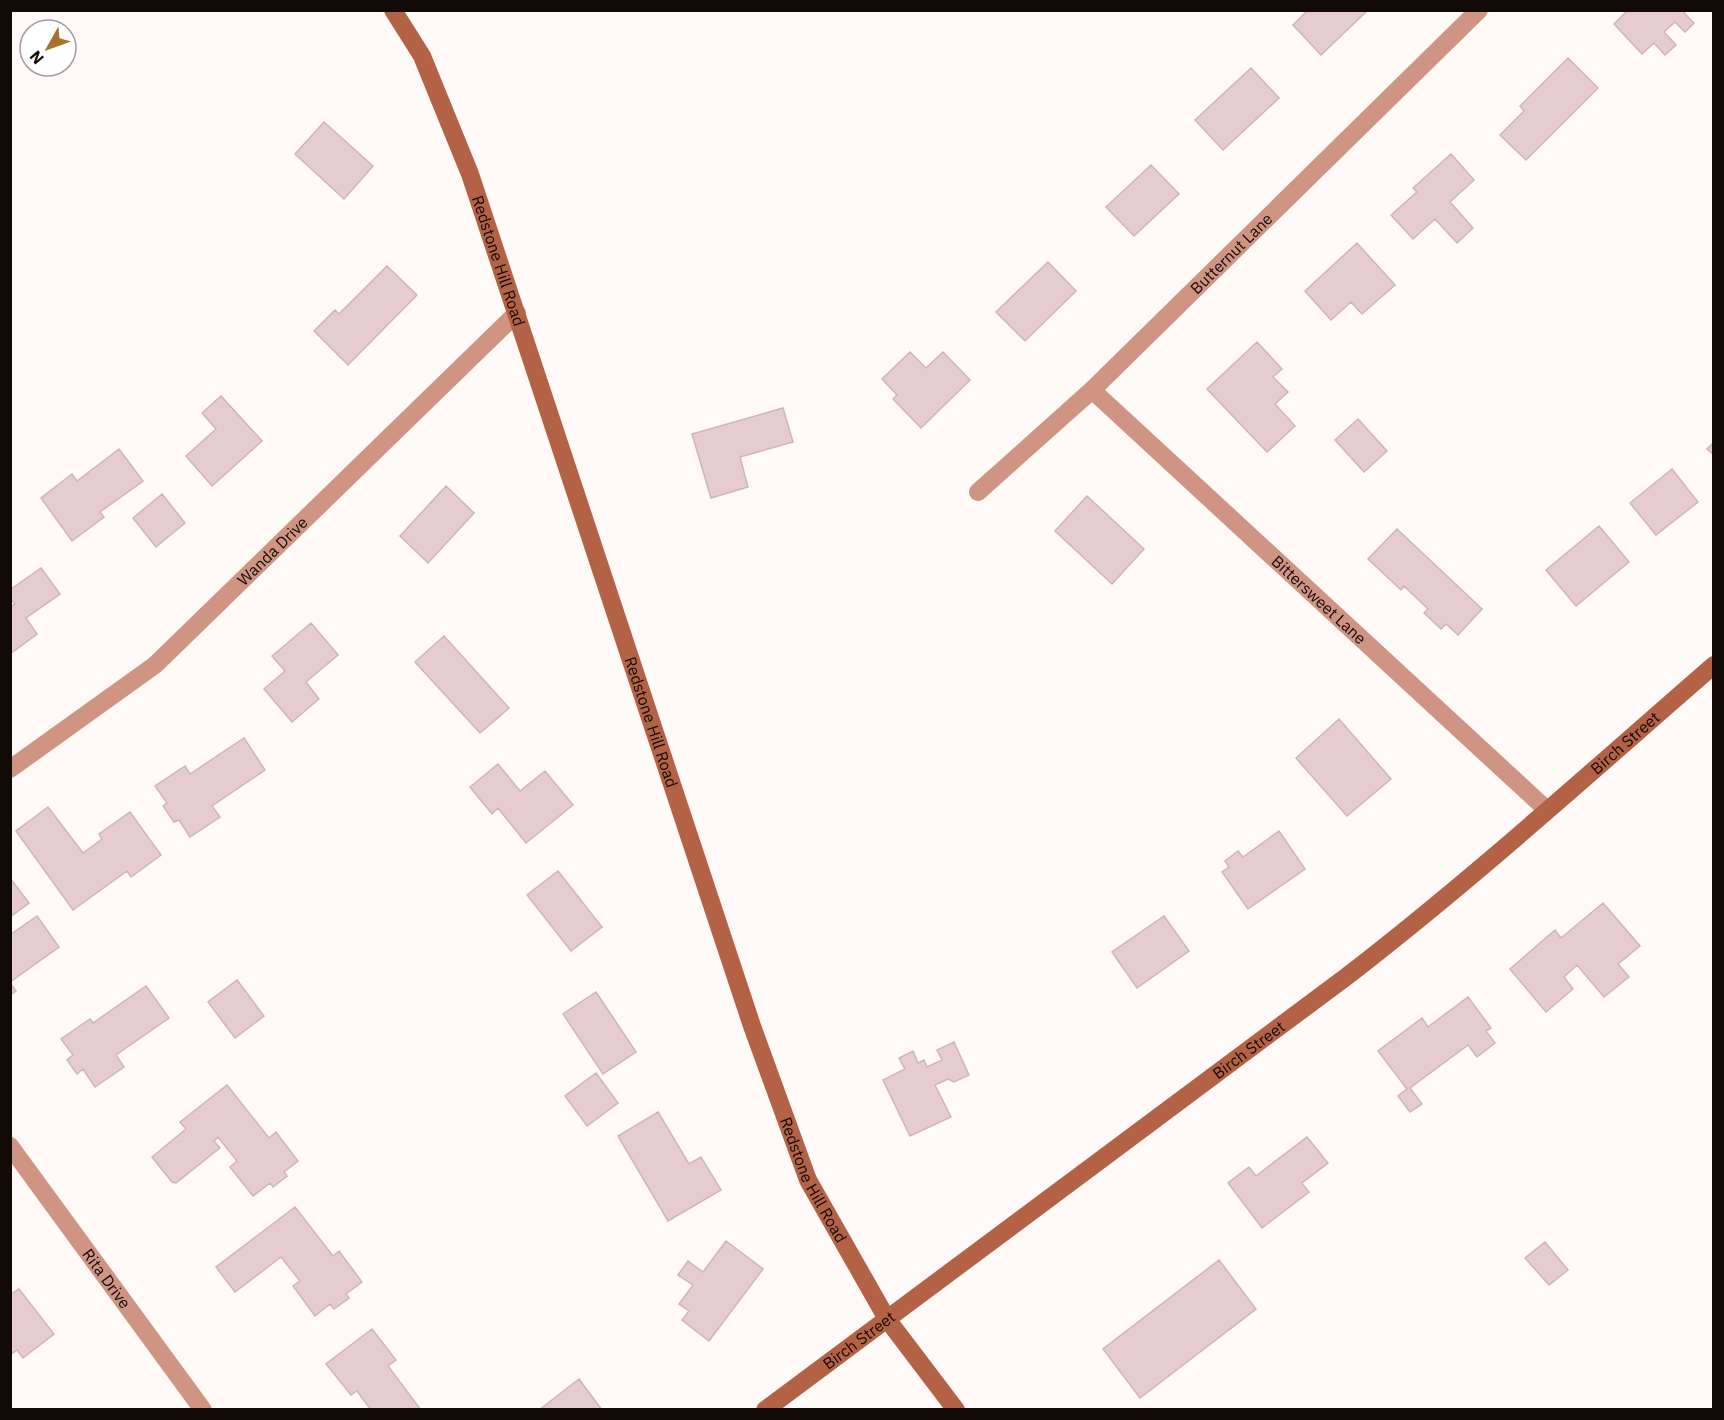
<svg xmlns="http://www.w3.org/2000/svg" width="1724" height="1420" viewBox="0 0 1724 1420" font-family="'IBM Plex Sans',sans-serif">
<rect width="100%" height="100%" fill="#fff9f7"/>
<!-- building -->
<path fill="#e7cbd3" stroke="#cfb4bc" stroke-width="1.5" d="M1308,10H1368L1321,55L1293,25Z
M1628,10H1686L1684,13L1694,23L1685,32L1675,22L1664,32L1676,45L1665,55L1654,43L1642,54L1614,24Z
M1568,58L1598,88L1526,160L1500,135L1524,111L1520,106Z
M1251,68L1279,98L1223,150L1195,120Z
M324,122L373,166L344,199L295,154Z
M1451,154L1474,180L1450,202L1473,228L1457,243L1435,219L1413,239L1391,215L1417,192L1413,188Z
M1151,165L1179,194L1134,236L1106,207Z
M1357,243L1395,285L1362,314L1351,302L1331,320L1305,291Z
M1048,262L1076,291L1025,341L996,312Z
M387,266L417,295L348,365L314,331L335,310L339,314Z
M1257,342L1282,369L1273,377L1288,392L1275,404L1295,426L1267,452L1207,389Z
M910,352L926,368L943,352L970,380L921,428L893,399L897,395L882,379Z
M221,396L262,441L212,486L186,456L216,429L202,413Z
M783,408L793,442L740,457L748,487L711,498L692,434Z
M1358,419L1387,451L1364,472L1335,440Z
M1714,442V455L1707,449Z
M119,449L143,481L100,512L104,517L72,541L41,498L72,474L77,481Z
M1672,469L1698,502L1656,535L1630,503Z
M446,486L474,513L428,563L400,536Z
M162,494L185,523L156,547L133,518Z
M1087,496L1144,549L1112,584L1055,531Z
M1599,526L1629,562L1576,606L1546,570Z
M1397,529L1482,609L1458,635L1446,624L1441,629L1424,613L1428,609L1404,586L1401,590L1368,559Z
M41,568L60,594L26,618L37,634L10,654V607L15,604L10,598V590Z
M311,623L338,655L306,682L319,699L292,722L264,689L285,671L272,656Z
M444,636L509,708L480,733L415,662Z
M1339,719L1391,779L1347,816L1296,758Z
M244,738L265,770L212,806L220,817L190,837L179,820L174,822L163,806L167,803L155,786L185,766L190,774Z
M498,764L520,791L545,771L573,805L526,843L498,808L492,814L470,787Z
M48,807L83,853L102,839L99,834L130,812L161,855L131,877L127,871L73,910L16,831Z
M1279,831L1305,869L1248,909L1222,872L1229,867L1225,861L1238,851L1243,857Z
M558,871L602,927L571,951L527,895Z
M10,878L29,903L10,917Z
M1603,903L1640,946L1618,964L1629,977L1604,997L1577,965L1564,977L1573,989L1546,1012L1510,969L1555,930L1561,938Z
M37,916L59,947L10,982V935Z
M1164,916L1189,951L1137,988L1112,952Z
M237,980L264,1016L235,1038L208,1002Z
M10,983L16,991L10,995Z
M146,986L169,1018L116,1055L124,1067L95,1087L83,1069L77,1074L67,1060L73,1055L61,1039L90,1019L93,1023Z
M596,992L636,1052L603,1074L563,1014Z
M1468,997L1491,1028L1486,1031L1495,1043L1477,1057L1468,1045L1410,1088L1422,1104L1410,1112L1398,1096L1407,1089L1378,1051L1422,1018L1428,1027Z
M954,1042L969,1075L954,1082L948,1079L935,1085L951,1117L910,1136L883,1080L905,1069L899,1058L913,1051L918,1063L924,1060L927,1067L942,1060L937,1050Z
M596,1073L618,1103L587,1126L565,1096Z
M227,1085L269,1138L276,1132L298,1161L284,1172L287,1176L273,1187L270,1183L253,1196L230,1167L237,1161L218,1137L214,1141L220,1148L176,1183L172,1182L152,1157L186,1129L180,1122Z
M658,1112L689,1164L701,1157L721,1190L668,1221L618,1136Z
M1307,1137L1328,1163L1302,1183L1309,1192L1262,1228L1228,1183L1249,1167L1256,1176Z
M295,1207L333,1256L339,1251L362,1282L346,1294L349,1298L334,1309L330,1304L315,1316L293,1286L300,1281L281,1257L235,1292L216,1267Z
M726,1241L763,1269L709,1341L682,1320L689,1311L679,1304L693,1285L678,1275L688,1261L703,1272Z
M1545,1242L1568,1270L1549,1285L1525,1258Z
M1219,1260L1256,1309L1140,1398L1103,1349Z
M19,1289L54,1334L23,1358L17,1350L10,1355V1295Z
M372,1329L396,1360L388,1366L421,1410H371L357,1391L351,1395L326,1364Z
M579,1379L602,1410H539Z"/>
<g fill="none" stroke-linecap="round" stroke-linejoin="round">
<!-- street -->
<g stroke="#cf9582" stroke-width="18">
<path id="s1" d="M1092,390L1547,810"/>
<path id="s2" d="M978,492L1092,390L1479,10"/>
<path id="s3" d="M10,769L155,665L517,313"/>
<path id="s4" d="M10,1146L203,1410"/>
</g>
<!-- secondary -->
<g stroke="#b46246" stroke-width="18">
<path id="s5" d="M393,10L422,56L470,174L752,1026L808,1180L887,1319L956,1410"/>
<path id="s6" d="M765,1410L1346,977C1473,879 1592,771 1714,665"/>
</g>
</g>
<g text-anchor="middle" stroke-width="4.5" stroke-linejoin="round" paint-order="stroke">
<!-- street labels -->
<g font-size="16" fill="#120a07" stroke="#fff">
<text dy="6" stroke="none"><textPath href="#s2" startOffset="348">Butternut Lane</textPath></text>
<text dy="6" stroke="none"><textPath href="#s5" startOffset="273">Redstone Hill Road</textPath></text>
<text dy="6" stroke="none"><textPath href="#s3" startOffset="342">Wanda Drive</textPath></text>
<text dy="6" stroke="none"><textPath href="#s1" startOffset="309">Bittersweet Lane</textPath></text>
<text dy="6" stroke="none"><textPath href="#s5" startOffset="759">Redstone Hill Road</textPath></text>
<text dy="6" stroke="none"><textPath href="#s6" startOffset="1089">Birch Street</textPath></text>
<text dy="6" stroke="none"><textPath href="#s6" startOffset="603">Birch Street</textPath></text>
<text dy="6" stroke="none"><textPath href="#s5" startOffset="1245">Redstone Hill Road</textPath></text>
<text dy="6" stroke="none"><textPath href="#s4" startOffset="164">Rita Drive</textPath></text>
<text dy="6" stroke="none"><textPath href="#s6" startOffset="117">Birch Street</textPath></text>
</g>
</g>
<!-- border -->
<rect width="1724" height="1420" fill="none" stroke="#120a07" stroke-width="24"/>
<!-- north arrow -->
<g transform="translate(48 48) rotate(230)"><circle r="28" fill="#ffffff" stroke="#a09d9c" stroke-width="1.5"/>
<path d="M0-4.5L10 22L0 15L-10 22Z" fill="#a6752b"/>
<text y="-9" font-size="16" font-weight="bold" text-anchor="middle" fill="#120a07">N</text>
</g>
</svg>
